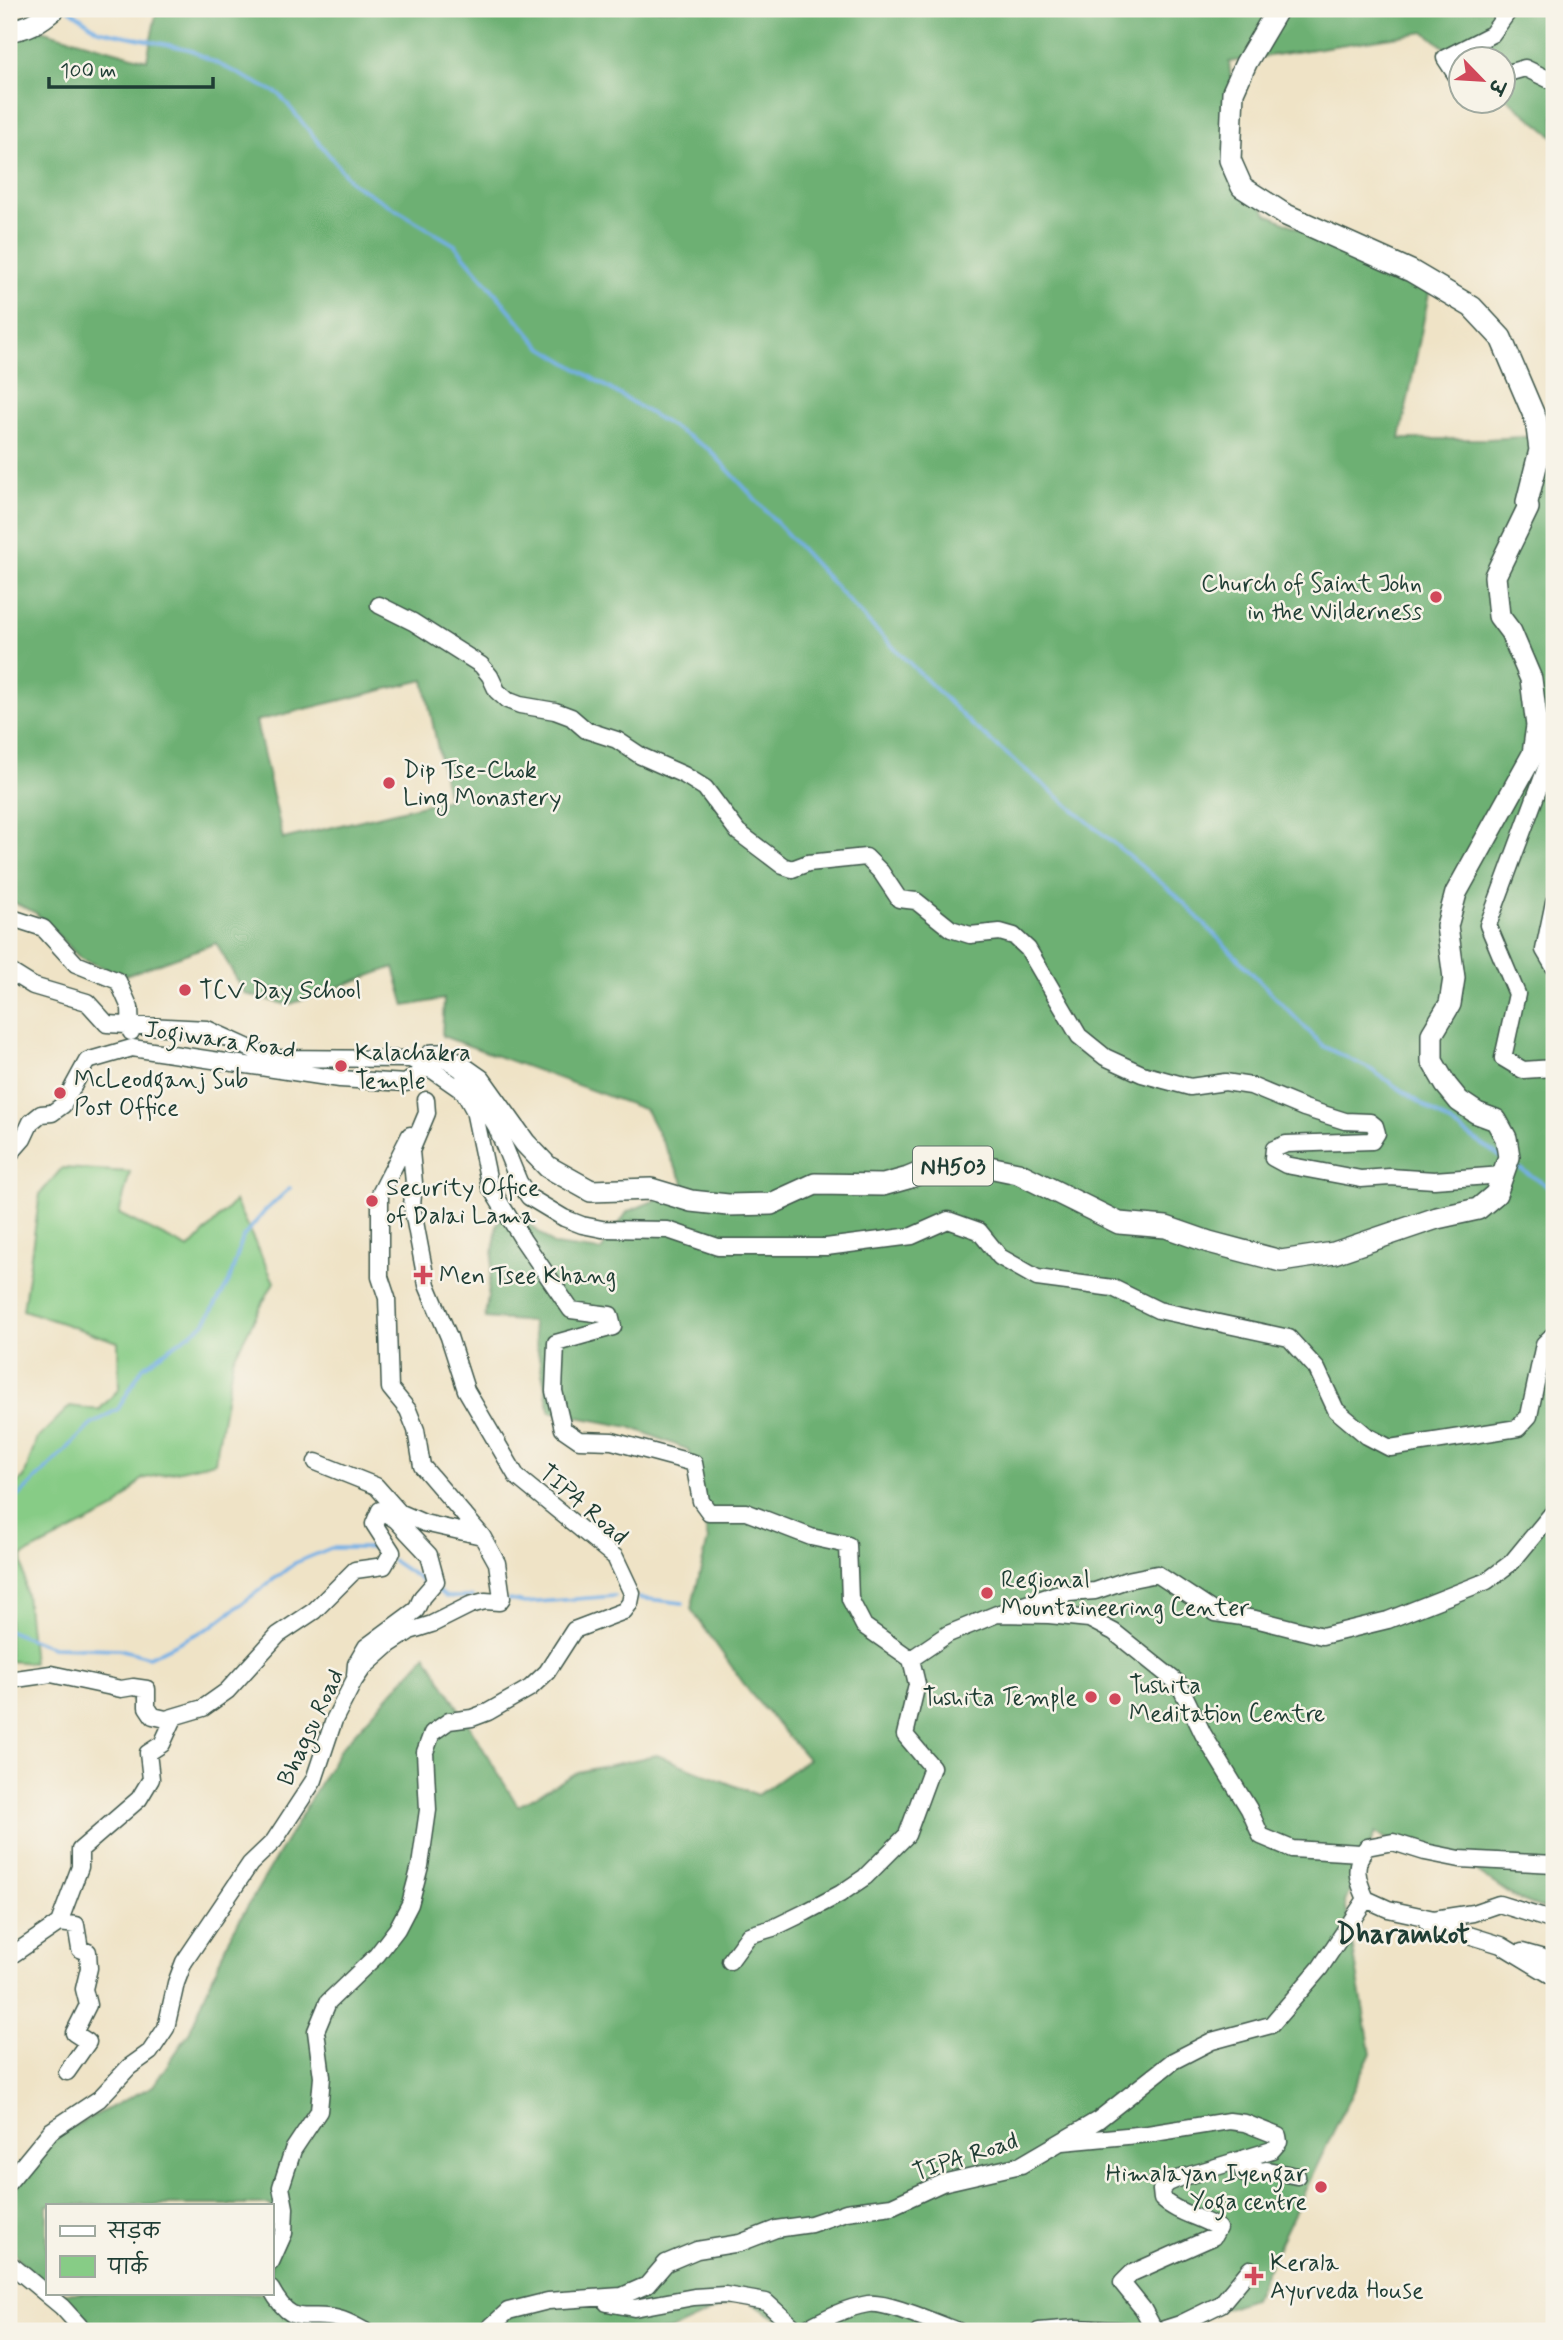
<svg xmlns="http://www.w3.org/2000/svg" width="1563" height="2340" viewBox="0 0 1563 2340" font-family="Mynerve,'Playpen Sans Deva',sans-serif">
<rect width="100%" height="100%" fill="#f7f3e8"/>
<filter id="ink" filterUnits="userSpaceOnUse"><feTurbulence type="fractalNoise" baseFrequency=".0143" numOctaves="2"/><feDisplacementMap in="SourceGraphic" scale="14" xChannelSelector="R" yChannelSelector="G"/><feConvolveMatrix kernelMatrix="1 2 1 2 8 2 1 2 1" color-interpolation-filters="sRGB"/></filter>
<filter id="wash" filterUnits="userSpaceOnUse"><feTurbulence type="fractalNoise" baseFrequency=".00686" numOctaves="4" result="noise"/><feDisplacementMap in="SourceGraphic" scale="28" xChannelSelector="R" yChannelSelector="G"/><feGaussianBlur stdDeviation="1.57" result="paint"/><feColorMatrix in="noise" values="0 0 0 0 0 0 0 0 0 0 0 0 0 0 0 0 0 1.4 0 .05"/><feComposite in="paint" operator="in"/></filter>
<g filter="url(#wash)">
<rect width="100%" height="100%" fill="#efe3c6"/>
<!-- green -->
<path fill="#87cc86" stroke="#53845d" stroke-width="2" d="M62,1168L130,1172L119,1214L189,1249L235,1201L274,1282L233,1359L215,1462L142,1479L115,1509L22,1556L33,1663L9,1661V1488L24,1478L36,1440L70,1406L99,1410L119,1389L118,1342L23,1310L40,1194Z"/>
<!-- forest -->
<path fill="#6db073" stroke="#467654" stroke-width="2" fill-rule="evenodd" d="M157,9H1554V137L1504,96V60L1461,61L1425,32L1229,62L1242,174L1267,214L1430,288L1400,439H1488L1554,435V1913L1516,1898L1461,1861L1393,1842L1375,1833L1345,1902L1371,2053L1253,2299L1158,2331H797L742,2297L669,2331H96L81,2311L58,2293H271V2205H47V2284L20,2262L9,2243L10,2198L30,2166L60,2133L153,2086L189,2033L229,1938L340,1749L426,1655L518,1806L578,1772L657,1755L758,1795L808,1759L751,1694L691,1609L708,1540L689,1450L630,1427L550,1412L532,1322L485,1318L497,1224L509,1207L554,1245L601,1251L627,1212L686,1187L646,1110L442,1036L444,999L405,1006L394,967L288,1005L245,994L216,943L124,976L81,959L36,913L9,900V21L147,60ZM424,680L448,799L283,839L256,721Z"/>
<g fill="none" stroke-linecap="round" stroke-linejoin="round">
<!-- stream -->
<path stroke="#75b0e6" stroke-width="3.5" d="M69,9L98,30L188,49L279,94L352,183L455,245L540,346L710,450L869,623L973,726L1177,896L1323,1046L1370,1069L1502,1158
M1514,1165L1554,1190
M9,1501L19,1496L91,1425L118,1409L143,1367L204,1324L229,1282L243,1237L265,1211L290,1188
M393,1561L427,1584
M434,1588L446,1597H473
M639,1598L683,1603
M509,1600L525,1603L615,1596
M9,1631L52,1647L119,1649L149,1657L211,1627L295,1563L331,1548H372L383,1555"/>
</g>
</g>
<g filter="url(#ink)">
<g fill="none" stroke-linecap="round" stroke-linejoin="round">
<!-- minor casing -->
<g stroke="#3e564a" stroke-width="19">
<path id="minor" d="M1504,74L1525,68L1554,82
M1462,84L1445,58L1492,34L1510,9
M379,605L413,622L481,665L490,676L497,691L507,700L520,705L555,711L571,717L586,730L617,740L641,756L684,775L705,788L738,832L783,866L792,869L808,863L866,857L881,872L899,899L916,901L951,929L970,935L1000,932L1014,936L1028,949L1079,1036L1105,1057L1142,1074L1164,1080L1190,1087L1225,1082L1251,1086L1304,1108L1345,1121L1370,1122L1375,1126L1377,1133L1372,1141L1286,1144L1274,1149L1273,1158L1286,1165L1361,1179L1390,1177L1434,1180L1503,1175
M1538,718L1546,736L1548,763L1488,925L1517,994L1503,1058L1523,1070L1554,1068
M1554,902L1544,950L1554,967
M9,917L43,928L76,964L118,981L130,1008L131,1032
M9,971L33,986L87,1002L107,1024L207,1029L271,1058L410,1059L428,1067L464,1092L474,1110L490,1187L523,1240L571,1310L610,1315L613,1327L556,1343L554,1391L563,1429L579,1440L612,1441L694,1463L701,1501L709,1512H746L811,1537L848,1545L850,1599L864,1626L911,1659
M464,1078L473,1088L496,1126L519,1182L529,1197L564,1218L582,1225L602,1229L668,1230L718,1247H826L912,1236L948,1220L979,1231L1000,1257L1037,1278L1113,1288L1158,1310L1289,1338L1317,1369L1336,1410L1367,1436L1390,1448L1518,1428L1529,1416L1544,1344L1554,1334
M9,1155L23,1139L31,1122L41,1114L52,1113L63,1105L87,1061L132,1048L340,1079L406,1083L433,1062L435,1063
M316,1462L376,1486L399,1512L424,1523L482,1536
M997,1614L1056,1594L1095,1591L1127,1580L1157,1574L1216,1613L1255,1619L1322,1636L1388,1620L1487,1581L1512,1562L1554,1511
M911,1659L948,1634L997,1614L1049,1615L1089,1619L1114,1632L1179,1684L1203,1734L1249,1809L1261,1836L1292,1849L1361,1853
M9,1680L51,1674L121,1689L133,1687L147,1689V1707L153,1716L166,1719L203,1708L227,1691L278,1635L314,1611L355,1570L384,1566L392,1552L374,1524L380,1510L396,1520L429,1555L436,1581L422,1597L416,1610L366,1647L356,1664L355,1675
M1366,1899C1357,1879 1352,1865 1367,1847L1393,1842L1425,1852L1460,1859L1554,1864
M1366,1899L1388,1909L1434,1919L1473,1913L1499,1904L1554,1921
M1427,1922L1501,1945L1554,1977
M1522,1952L1554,1961
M9,1957L59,1923
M730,1961L749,1935L773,1928L806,1912L840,1894L865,1877L907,1835L932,1767L905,1735L917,1684L911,1659
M67,2072L88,2042L74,2033L88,2005L84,1989L89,1968L88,1952L80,1949L76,1925L59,1923L80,1867V1850L139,1799L151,1779L148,1753L162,1744L174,1718
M1063,2142L1148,2134L1229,2121L1245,2123L1278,2136L1279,2142L1272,2150L1180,2178L1168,2183L1161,2190L1162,2199C1177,2213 1200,2217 1218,2228L1213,2237L1132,2273L1122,2283L1143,2309L1155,2331
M1255,2158L1241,2166L1244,2174L1267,2170L1297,2176
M9,2182L51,2131L99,2099L129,2067L150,2052L166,2028L176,1983L184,1962L250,1864L274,1841L314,1780L334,1720L354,1681L363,1668L390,1644L410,1631L432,1624L470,1605L485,1601L499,1602L502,1598L497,1563L482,1536L422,1466L416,1430L408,1410L390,1388L387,1298L380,1277V1194L410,1135
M271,2262L284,2233L285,2208L281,2187L293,2150L319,2111L322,2077L316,2031L328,2002L377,1955L397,1929L410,1904L420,1866L428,1810L425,1752L432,1733L449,1721L472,1718L488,1712L530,1688L547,1672L574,1630L624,1611L630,1603L632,1593L615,1557L517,1477L466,1390L449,1337L427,1285L412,1206L414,1183L411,1151L427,1113L426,1100
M9,2263L62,2307L84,2331
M271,2289C294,2331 305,2310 339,2319C348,2321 357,2327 365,2331
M607,2303L634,2308L694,2297L725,2295L766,2302L798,2331
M486,2331L508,2311L548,2301L622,2296L647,2285L666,2263L697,2250L740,2243L776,2229L811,2224L846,2212L892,2206L942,2183L1021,2165L1098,2120L1173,2061L1212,2041L1271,2025L1320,1968L1366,1899
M801,2331C822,2320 844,2308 868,2304C887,2301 938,2324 958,2331
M1039,2331L1076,2328L1137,2331
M1158,2331L1180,2324L1221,2304L1250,2269"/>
</g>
<!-- major casing -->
<g stroke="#3e564a" stroke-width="24">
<path id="major" d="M9,30C27,29 40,21 54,9
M428,1067L432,1055H440L453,1061L480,1080L525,1143L548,1167L591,1191L651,1189L691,1201L728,1205L771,1204L815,1184L883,1185L908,1178L937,1166H984L1018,1173L1119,1223L1166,1227L1209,1242L1281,1261L1334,1253L1437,1218L1478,1209L1496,1194L1509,1157L1506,1138L1496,1120L1477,1113L1459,1101L1446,1085L1432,1061V1034L1450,1004L1454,978L1447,926L1456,893L1533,754L1537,726L1531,679L1511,632L1499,616L1495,576L1528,508L1527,502L1540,450L1536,420L1501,338L1472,307L1411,271L1284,214L1242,187L1230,160L1233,92L1246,63L1278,9"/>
</g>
<!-- minor -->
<use href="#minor" stroke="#fff" stroke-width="16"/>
<!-- major -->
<use href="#major" stroke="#fff" stroke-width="21"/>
</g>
</g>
<!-- markers -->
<g fill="#d1495b" stroke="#f7f3e8" stroke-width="2.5">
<circle cx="1436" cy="597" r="7"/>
<circle cx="389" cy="783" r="7"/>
<circle cx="185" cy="990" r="7"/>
<circle cx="341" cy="1066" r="7"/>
<circle cx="60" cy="1093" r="7"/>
<circle cx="372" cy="1201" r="7"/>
<path d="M419.5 1264.5h7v7h7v7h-7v7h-7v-7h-7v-7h7z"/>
<circle cx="987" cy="1593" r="7"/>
<circle cx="1091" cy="1697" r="7"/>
<circle cx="1115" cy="1699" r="7"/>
<circle cx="1321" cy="2187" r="7"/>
<path d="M1250.5 2265.5h7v7h7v7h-7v7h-7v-7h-7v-7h7z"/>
</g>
<g text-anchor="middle" stroke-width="5" stroke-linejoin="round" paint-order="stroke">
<!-- shield labels -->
<rect fill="#f7f3e8" stroke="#60746a" stroke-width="2" x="913" y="1146.5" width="80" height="39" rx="5"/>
<g font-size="23" font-weight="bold" fill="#1f3d34">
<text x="953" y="1174">NH503</text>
</g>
<!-- poi labels -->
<g font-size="24" fill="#1f3d34" stroke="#f7f3e8" text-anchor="start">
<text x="1422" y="591" text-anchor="end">Church of Saint John<tspan x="1422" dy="28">in the Wilderness</tspan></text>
<text x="403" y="777">Dip Tse-Chok<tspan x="403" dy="28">Ling Monastery</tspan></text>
<text x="199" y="998">TCV Day School</text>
<text x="355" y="1060">Kalachakra<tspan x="355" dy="28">Temple</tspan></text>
<text x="74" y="1087">McLeodganj Sub<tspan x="74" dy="28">Post Office</tspan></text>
<text x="386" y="1195">Security Office<tspan x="386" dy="28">of Dalai Lama</tspan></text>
<text x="439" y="1283">Men Tsee Khang</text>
<text x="1001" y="1587">Regional<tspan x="1001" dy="28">Mountaineering Center</tspan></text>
<text x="1129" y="1693">Tushita<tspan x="1129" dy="28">Meditation Centre</tspan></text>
<text x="1077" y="1705" text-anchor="end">Tushita Temple</text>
<text x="1307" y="2181" text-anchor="end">Himalayan Iyengar<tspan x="1307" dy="28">Yoga centre</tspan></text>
<text x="1270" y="2270">Kerala<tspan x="1270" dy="28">Ayurveda House</tspan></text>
</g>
<!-- street labels -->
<g font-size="24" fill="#1f3d34" stroke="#f7f3e8">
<text transform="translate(220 1039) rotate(8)" y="8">Jogiwara Road</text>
<text transform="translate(584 1504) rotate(41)" y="8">TIPA Road</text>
<text transform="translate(310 1727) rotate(-65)" y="8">Bhagsu Road</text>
<text transform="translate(965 2156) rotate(-18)" y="8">TIPA Road</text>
</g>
<!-- quarter labels -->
<g font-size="28" font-weight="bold" fill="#1f3d34" stroke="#f7f3e8">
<text x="1403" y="1943">Dharamkot</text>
</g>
</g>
<!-- margin -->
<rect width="1563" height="2340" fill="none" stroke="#f7f3e8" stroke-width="35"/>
<!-- legend -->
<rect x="46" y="2204" width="228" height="91" fill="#f7f3e8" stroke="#a1aaa0" stroke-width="2"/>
<rect x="60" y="2226" width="35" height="10" fill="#ffffff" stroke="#a1aaa0" stroke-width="2"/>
<text x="108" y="2238" font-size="21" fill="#1f3d34">सड़क</text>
<rect x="60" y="2256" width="35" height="21" fill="#87cc86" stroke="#a1aaa0" stroke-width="2"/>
<text x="108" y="2274" font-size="21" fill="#1f3d34">पार्क</text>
<!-- north arrow -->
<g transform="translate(1482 80) rotate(115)"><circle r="33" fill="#f7f3e8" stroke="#a1aaa0" stroke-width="2"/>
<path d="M0-5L12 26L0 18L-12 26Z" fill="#d1495b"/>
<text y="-10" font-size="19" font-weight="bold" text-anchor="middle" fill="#1f3d34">उ</text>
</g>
<!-- scale -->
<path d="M49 77v10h164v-10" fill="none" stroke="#1f3d34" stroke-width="3.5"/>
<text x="60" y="77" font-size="21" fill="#1f3d34" stroke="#f7f3e8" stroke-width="5" paint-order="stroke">100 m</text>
</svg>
